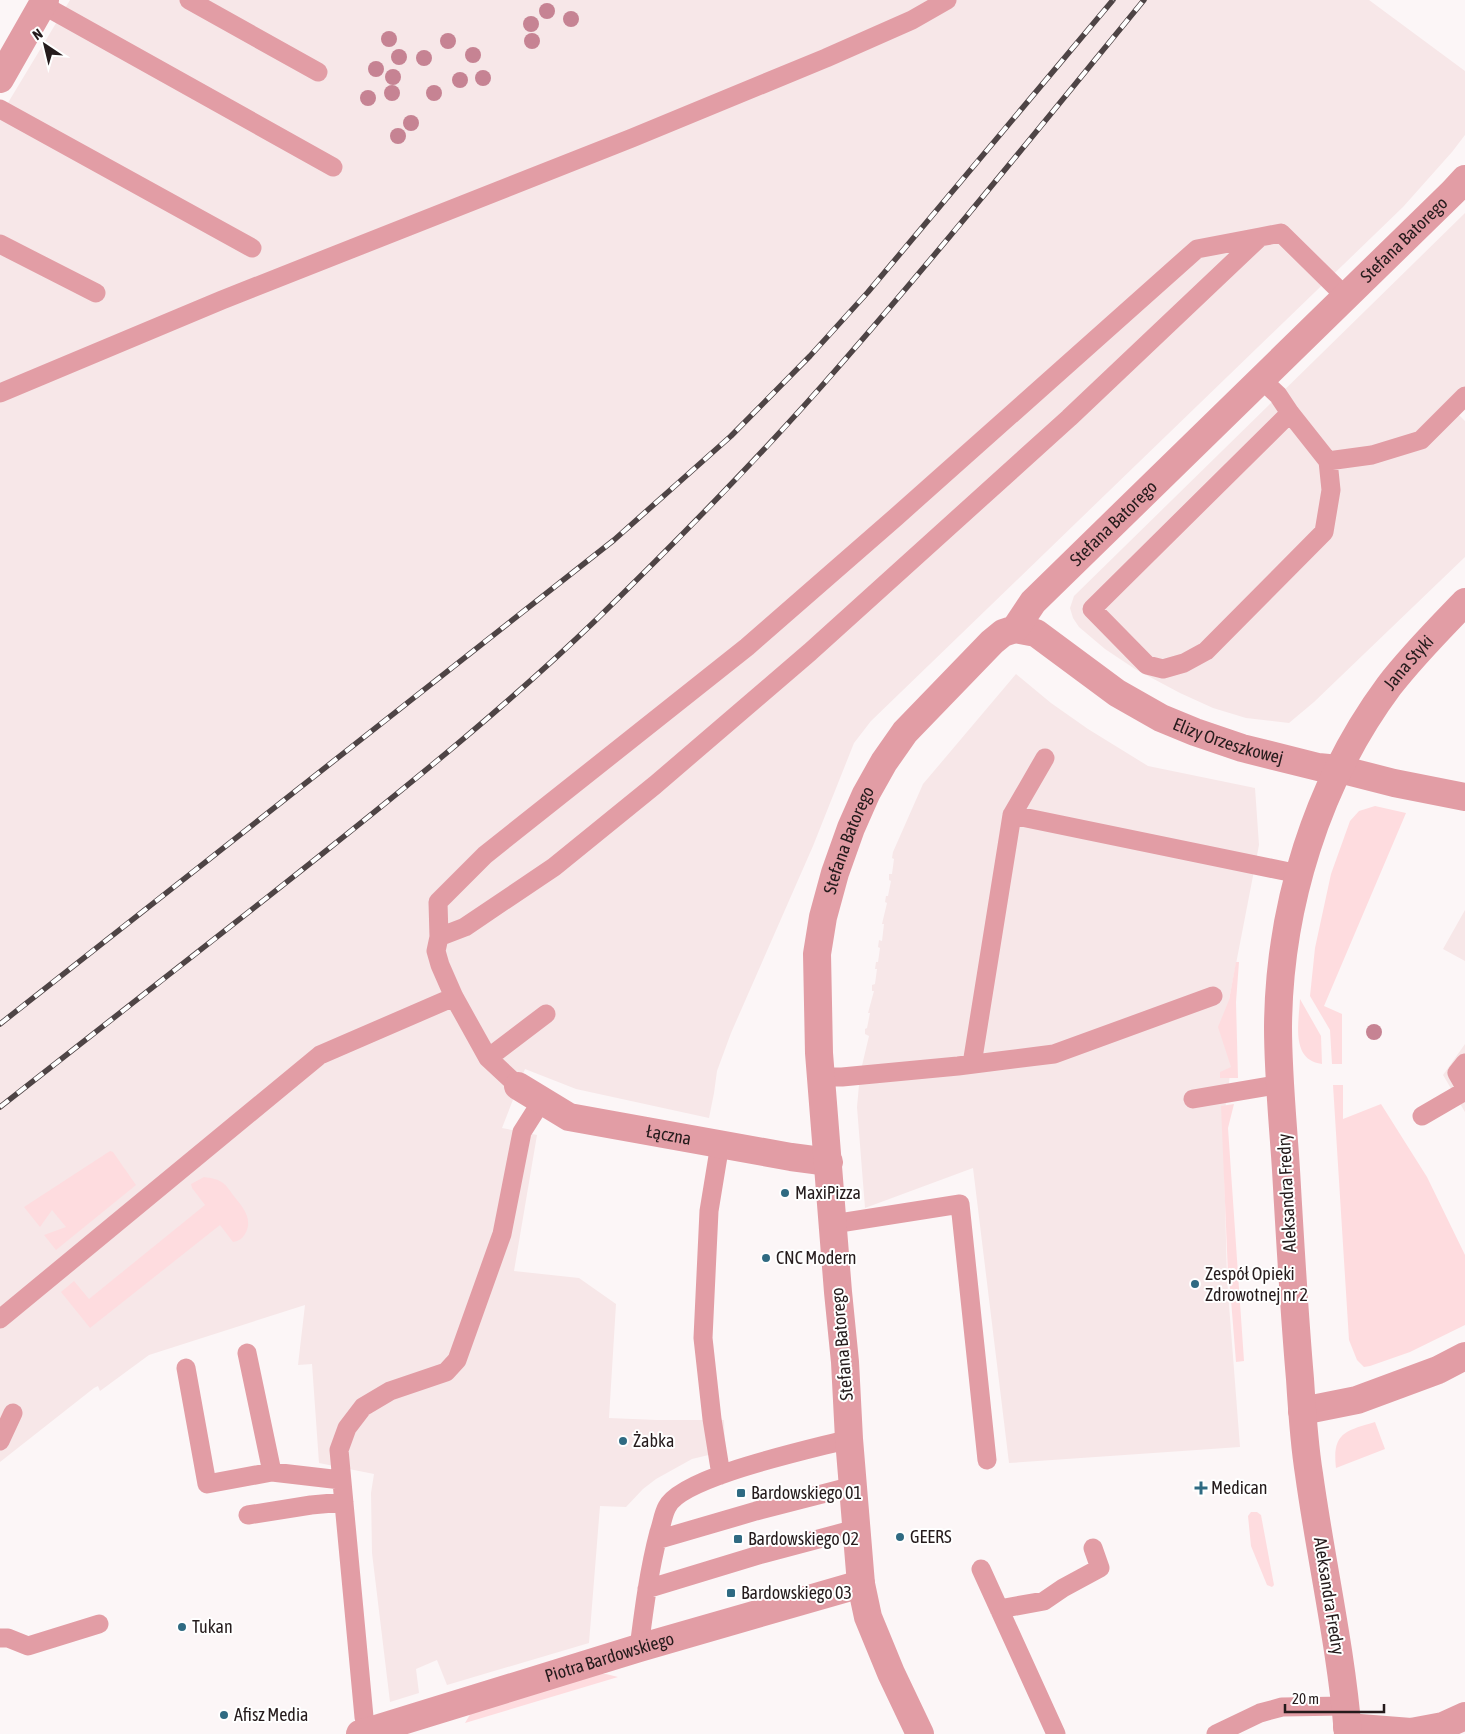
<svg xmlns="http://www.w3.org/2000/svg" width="1465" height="1734" viewBox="0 0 1465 1734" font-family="'Asap Condensed',sans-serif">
<rect width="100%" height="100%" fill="#fcf6f7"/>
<!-- built -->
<path fill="#f7e7e8" d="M70,0H1369L1465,71V135L1452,152L1403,207L871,721L854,743L813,846L731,1033L717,1071L714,1093L709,1118L576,1089L525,1069L502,1128L537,1135L514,1271L579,1278L616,1304L609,1418L657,1420H724L725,1451L692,1459L656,1479L643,1489L626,1507L600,1506L589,1643L447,1685L437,1660L416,1669L419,1693L390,1702L372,1553L371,1493L374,1474L319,1463L312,1364L298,1365L305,1305L149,1355L100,1391L98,1386L94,1388L0,1462V116Z
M1465,213V407L1458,414L1465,421V557L1314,702L1289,723L1246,718L1213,708L1180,693L1135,669L1105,649L1079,627L1073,618L1070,608L1074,596Z
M1016,674L1051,703L1088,729L1148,766L1255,788L1259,845L1229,1000L1231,1068L1223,1124L1227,1279L1240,1447L1009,1463L973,1168L865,1208L857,1107L860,1074L869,1036L865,1034V1029L867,1028L870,1013H868L874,991H872V985L875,984L877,969H875L876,962H878L880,948L878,947L879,940L882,941L884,924H882L887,903L885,902L886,896H888L891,881L889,880V874H892L894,859L892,858L893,852L923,784Z
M1465,910V961L1443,949Z
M1465,1044V1112L1443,1075Z"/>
<!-- green -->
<path fill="#fedcdf" d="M1375,806L1406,813L1324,1006L1342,1014V1064H1332L1330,1030L1310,996L1315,948L1331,874L1350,821L1359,811Z
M1236,962H1239L1236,1002L1238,1078H1220V1072L1231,1067L1218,1027L1229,1000Z
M1300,999L1321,1036L1322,1064C1290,1060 1299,1022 1300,999Z
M1333,1085H1343V1119L1381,1104L1427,1177L1465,1255V1325L1410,1352L1370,1366L1364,1367L1357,1360L1349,1340Z
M1234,1104L1228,1128L1244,1361L1236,1362L1229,1275L1228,1274L1221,1106Z
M110,1151L113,1152L136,1185L56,1250L44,1235L66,1227L52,1210L40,1227L24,1207Z
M204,1177C211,1178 218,1179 223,1183C227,1186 230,1191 233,1195C242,1206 254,1219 245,1234C242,1239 239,1241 233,1242L220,1225L90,1328L61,1292L74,1281L89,1299L205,1205L192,1188L191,1184Z
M1375,1422L1385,1449L1336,1468C1332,1433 1345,1431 1375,1422Z
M1251,1512H1257L1261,1515L1274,1585L1272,1587L1267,1585L1251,1546L1248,1516Z
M597,1674H606L618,1677L465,1723L472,1711Z"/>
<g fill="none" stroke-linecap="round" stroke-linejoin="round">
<!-- service -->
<path stroke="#e29da5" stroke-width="19" d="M189,0L318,72
M43,5L333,167
M0,109L252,248
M0,244L96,293
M1261,379L1278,395L1290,413L1328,461L1331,490L1324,532L1206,651L1184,663L1163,669L1147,665L1092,609L1290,413
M0,393L222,300L632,138L826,58L912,20L947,0
M1328,461L1372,455L1421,440L1465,396
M1012,815L1299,874
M439,937L438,902L485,855L747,647L896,517L1197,249L1260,237
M488,1058L546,1014
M1465,1063L1457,1073L1465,1087
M972,1064L1012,815L1045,758
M821,1077H842L958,1066L1054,1054L1213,996
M518,1086L488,1058L454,997L440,965L436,951L439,937L465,927L554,867L655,785L810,652L1069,418L1260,237L1281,233L1346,297
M1193,1099L1281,1084
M1422,1116L1465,1091
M720,1144L709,1211L703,1338L712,1419L721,1475
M833,1224L960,1204L987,1460
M0,1319L320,1055L454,997
M247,1353L272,1472L341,1480
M186,1368L207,1484L272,1472
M0,1441L13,1413
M248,1515L311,1505L344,1502
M657,1540L756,1511L853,1486
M981,1569L1056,1734
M647,1589L762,1554L856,1529
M999,1609L1044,1601L1063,1588L1100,1568L1093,1548
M0,1638H8L28,1646L99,1624
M639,1648C644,1609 649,1570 659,1532C662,1524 663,1514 667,1507C682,1476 813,1449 849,1439
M368,1732L364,1717L339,1450L347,1428L363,1407L390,1391L446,1372L457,1360L502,1234L522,1132L541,1102
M1216,1734L1260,1713L1282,1707L1345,1706"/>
<!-- minor -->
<g stroke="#e29da5" stroke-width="28">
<path id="s1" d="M1015,629L1036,633L1117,693L1161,718L1195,732L1242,748L1318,767L1339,769L1394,783L1465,797"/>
<path id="s2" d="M518,1086L569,1117L791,1157L829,1162"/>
<path d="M1302,1411L1357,1400L1438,1370L1465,1356"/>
<path d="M1347,1727L1411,1732L1443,1726L1465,1716"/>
<path id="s3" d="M360,1734L639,1648L861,1584"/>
<path id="s4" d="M920,1734L891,1673L868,1617L861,1584L849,1439L845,1362L838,1292L819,1053L817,954L823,917L835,873L851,828L866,794L884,762L905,732L992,642L1003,633L1015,629L1033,602L1453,192L1465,179"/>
</g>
<!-- tertiary -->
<g stroke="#e29da5" stroke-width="28">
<path d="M0,79L45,0"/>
<path id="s5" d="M1348,1734C1341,1647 1321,1561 1309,1474C1304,1443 1302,1411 1300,1379C1294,1310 1290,1240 1286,1170C1283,1123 1278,1075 1278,1027C1279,907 1317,783 1389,686C1412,656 1439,629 1465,602"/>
</g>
<!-- rail casing -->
<g stroke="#4e4445" stroke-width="5.5">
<path id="rail" d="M0,1024L614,540L731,436L810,356L868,292L1113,0
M0,1107C107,1023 215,939 322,854C416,779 510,703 597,619C681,537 764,453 841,364C945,245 1044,122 1144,0"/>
</g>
<!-- rail -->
<use href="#rail" stroke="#fff" stroke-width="4" stroke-dasharray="11" stroke-linecap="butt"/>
</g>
<!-- trees -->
<g fill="#c68393">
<circle cx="547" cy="11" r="8"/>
<circle cx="571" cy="19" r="8"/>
<circle cx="531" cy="24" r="8"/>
<circle cx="389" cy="39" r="8"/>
<circle cx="448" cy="41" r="8"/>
<circle cx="532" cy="41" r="8"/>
<circle cx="473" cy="55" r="8"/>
<circle cx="399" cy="57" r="8"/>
<circle cx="424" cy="58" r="8"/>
<circle cx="376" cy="69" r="8"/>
<circle cx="393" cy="77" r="8"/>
<circle cx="483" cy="78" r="8"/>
<circle cx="460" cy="80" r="8"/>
<circle cx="392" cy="93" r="8"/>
<circle cx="434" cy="93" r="8"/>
<circle cx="368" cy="98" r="8"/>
<circle cx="411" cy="123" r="8"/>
<circle cx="398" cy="136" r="8"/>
<circle cx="1374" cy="1032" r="8"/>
</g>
<!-- markers -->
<g fill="#2f6a82" stroke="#fff" stroke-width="2">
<circle cx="785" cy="1193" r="5"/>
<circle cx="766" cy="1258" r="5"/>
<circle cx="1195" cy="1284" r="5"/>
<circle cx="623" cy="1441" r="5"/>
<path d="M1198.5 1480.5h5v5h5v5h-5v5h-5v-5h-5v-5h5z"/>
<rect x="736" y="1488" width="10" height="10" rx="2.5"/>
<circle cx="900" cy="1537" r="5"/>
<rect x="733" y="1534" width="10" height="10" rx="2.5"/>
<rect x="726" y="1588" width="10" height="10" rx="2.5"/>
<circle cx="182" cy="1627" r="5"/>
<circle cx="224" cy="1715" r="5"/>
</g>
<g text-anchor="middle" stroke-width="4" stroke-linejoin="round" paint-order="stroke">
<!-- street labels -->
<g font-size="18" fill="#251b1c" stroke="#fff">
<text dy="6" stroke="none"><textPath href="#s4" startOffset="1738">Stefana Batorego</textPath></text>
<text dy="6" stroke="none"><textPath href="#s4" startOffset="1332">Stefana Batorego</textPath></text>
<text dy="6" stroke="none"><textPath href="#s5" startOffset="1106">Jana Styki</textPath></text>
<text dy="6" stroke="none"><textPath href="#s1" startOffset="244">Elizy Orzeszkowej</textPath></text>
<text dy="6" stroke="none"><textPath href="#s4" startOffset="912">Stefana Batorego</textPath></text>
<text dy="6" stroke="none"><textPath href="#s2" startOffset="161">Łączna</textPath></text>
<text transform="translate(1287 1193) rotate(-93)" y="6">Aleksandra Fredry</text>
<text transform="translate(842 1344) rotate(-95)" y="6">Stefana Batorego</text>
<text transform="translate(1329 1596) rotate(81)" y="6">Aleksandra Fredry</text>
<text dy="6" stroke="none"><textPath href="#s3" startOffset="261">Piotra Bardowskiego</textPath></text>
</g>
<!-- poi labels -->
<g font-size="18" fill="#251b1c" stroke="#fff" text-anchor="start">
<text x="795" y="1199">MaxiPizza</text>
<text x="776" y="1264">CNC Modern</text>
<text x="1205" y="1280">Zespół Opieki<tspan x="1205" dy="21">Zdrowotnej nr 2</tspan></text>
<text x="633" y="1447">Żabka</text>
<text x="1211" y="1494">Medican</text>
<text x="751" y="1499">Bardowskiego 01</text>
<text x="910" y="1543">GEERS</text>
<text x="748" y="1545">Bardowskiego 02</text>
<text x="741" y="1599">Bardowskiego 03</text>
<text x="192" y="1633">Tukan</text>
<text x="234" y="1721">Afisz Media</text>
</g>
</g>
<!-- north arrow -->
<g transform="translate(45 45) rotate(325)" stroke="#ffffff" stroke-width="4" paint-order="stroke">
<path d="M0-4L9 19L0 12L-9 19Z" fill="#251b1c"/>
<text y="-8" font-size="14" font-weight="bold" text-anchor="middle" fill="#251b1c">N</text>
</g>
<!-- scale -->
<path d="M1285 1704v8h99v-8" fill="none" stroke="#251b1c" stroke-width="2.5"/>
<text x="1292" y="1704" font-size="15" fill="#251b1c" stroke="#ffffff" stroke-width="4" paint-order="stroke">20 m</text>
</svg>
